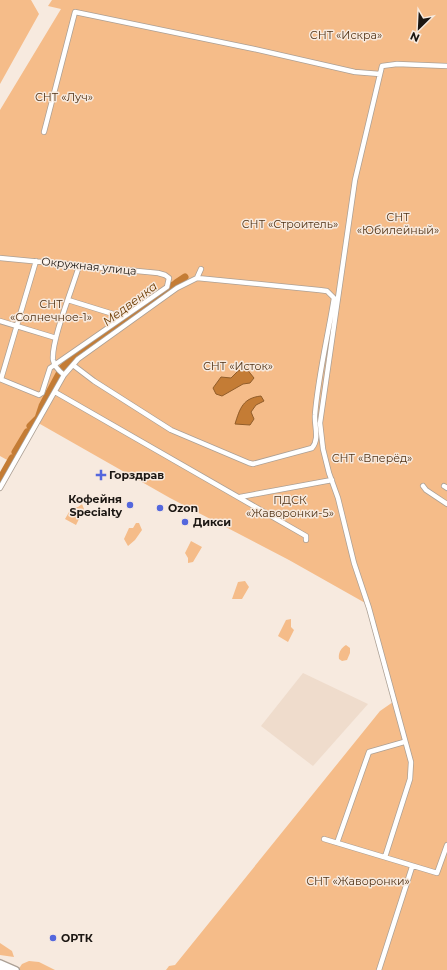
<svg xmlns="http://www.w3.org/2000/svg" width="447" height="970" viewBox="0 0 447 970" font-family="Montserrat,sans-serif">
<rect width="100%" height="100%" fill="#f7eadf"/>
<!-- built -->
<path fill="#efdccc" d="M303,673L368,704L313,766L261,726Z"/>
<!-- green -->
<path fill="#f5bc89" d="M0,0H31L39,14L0,84Z
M52,0H447V970H166L169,966L175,965L380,711L393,702L367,604L289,560L170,498L33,420L9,461L0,456V110L61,9L48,6Z
M82,504L84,509L76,525L65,519L72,507H78Z
M136,523H139L142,530L135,540L128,546L124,539L129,528H133Z
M191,541L202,547L193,562L188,563V558L185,553Z
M245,581L249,587L242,599H232L238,582Z
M291,619V627L294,630L288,642L278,636L286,620Z
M346,645L350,648V653L347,660L342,661L339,659C338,653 341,648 346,645Z
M0,943L12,951L14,957L0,955Z
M29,961L39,962L55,970H18L22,964Z"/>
<!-- water -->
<path fill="#c47c35" stroke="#915d2a" d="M246,368L254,378L250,383L243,384L222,396L216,394L213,388L221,377L231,378L238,371Z
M261,396L264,401L256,405L251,412L254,419L250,425L235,424C240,408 243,398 261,396Z"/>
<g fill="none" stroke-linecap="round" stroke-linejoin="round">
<!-- river -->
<path stroke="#c47c35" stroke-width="7" d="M176,283L185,277
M62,368L75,356L173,285
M30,426L38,418L42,406L59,374
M15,452L27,432
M0,479L12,458"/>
<!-- minor casing -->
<g stroke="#aca095" stroke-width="6">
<path id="minor" d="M44,132L75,12L254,49L355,72L380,74
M0,258L158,273L165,275L169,278L167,287L50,368L42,393L39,395L0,379
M197,278L201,269
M68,300L123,317
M0,321L56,338
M64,375C59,371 54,366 53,360C51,341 73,287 79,266
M1,379L36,261
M55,392L306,536V540
M423,486L426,490L447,504
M444,486L447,488
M0,488L64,375L78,359L177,288L197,278L319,290L327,291L334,298C328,336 318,376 315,415C314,425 320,439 312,448L253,464L249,463L171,430L94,381L73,365
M240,497L332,480
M324,839L437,873L447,845
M337,843L369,752L404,742
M385,857L410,779L411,762L369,608L354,563L338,498L329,473L323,449L320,423L355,180L382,66L397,64L447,66
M379,970L412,867"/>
</g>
<!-- major casing -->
<g stroke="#aca095" stroke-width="8">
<path id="major" d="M0,963L16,970
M0,968L6,970"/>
</g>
<!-- minor -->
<use href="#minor" stroke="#fff" stroke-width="4.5"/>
<!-- major -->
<use href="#major" stroke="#fff" stroke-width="5.5"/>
</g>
<!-- markers -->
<g fill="#5467dd" stroke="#f7eadf" stroke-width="1.5">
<path d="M99 469h4v4h4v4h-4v4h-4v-4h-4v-4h4z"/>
<circle cx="130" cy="505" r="4"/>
<circle cx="160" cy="508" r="4"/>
<circle cx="185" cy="522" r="4"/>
<circle cx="53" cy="938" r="4"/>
</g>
<g text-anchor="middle" stroke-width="3" stroke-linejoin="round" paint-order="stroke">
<!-- park labels -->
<g font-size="11" fill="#4f3114" stroke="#f7eadf">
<text x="346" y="39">СНТ «Искра»</text>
<text x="64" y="101">СНТ «Луч»</text>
<text x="398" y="221">СНТ<tspan x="398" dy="13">«Юбилейный»</tspan></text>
<text x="290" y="228">СНТ «Строитель»</text>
<text x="51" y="308">СНТ<tspan x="51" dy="13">«Солнечное-1»</tspan></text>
<text x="238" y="370">СНТ «Исток»</text>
<text x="372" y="462">СНТ «Вперёд»</text>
<text x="290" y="504">ПДСК<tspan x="290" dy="13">«Жаворонки-5»</tspan></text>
<text x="358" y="885">СНТ «Жаворонки»</text>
</g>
<!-- street labels -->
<g font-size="11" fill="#1b1612" stroke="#f7eadf">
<text transform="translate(89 266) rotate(6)" y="4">Окружная улица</text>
</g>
<!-- poi labels -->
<g font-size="11" font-weight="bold" fill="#1b1612" stroke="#f7eadf" text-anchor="start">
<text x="109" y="479">Горздрав</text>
<text x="122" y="503" text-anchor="end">Кофейня<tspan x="122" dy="13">Specialty</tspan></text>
<text x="168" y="512">Ozon</text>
<text x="193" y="526">Дикси</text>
<text x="61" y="942">ОРТК</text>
</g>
<!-- water labels -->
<g font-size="12" font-style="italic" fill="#6c3c03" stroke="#f7eadf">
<text transform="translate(130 304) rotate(-37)" y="4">Медвенка</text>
</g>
</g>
<!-- north arrow -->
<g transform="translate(419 28) rotate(204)" stroke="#f7eadf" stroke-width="3" paint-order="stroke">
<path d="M0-3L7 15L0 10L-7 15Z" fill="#1b1612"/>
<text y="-6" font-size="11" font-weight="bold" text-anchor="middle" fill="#1b1612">N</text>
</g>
</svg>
